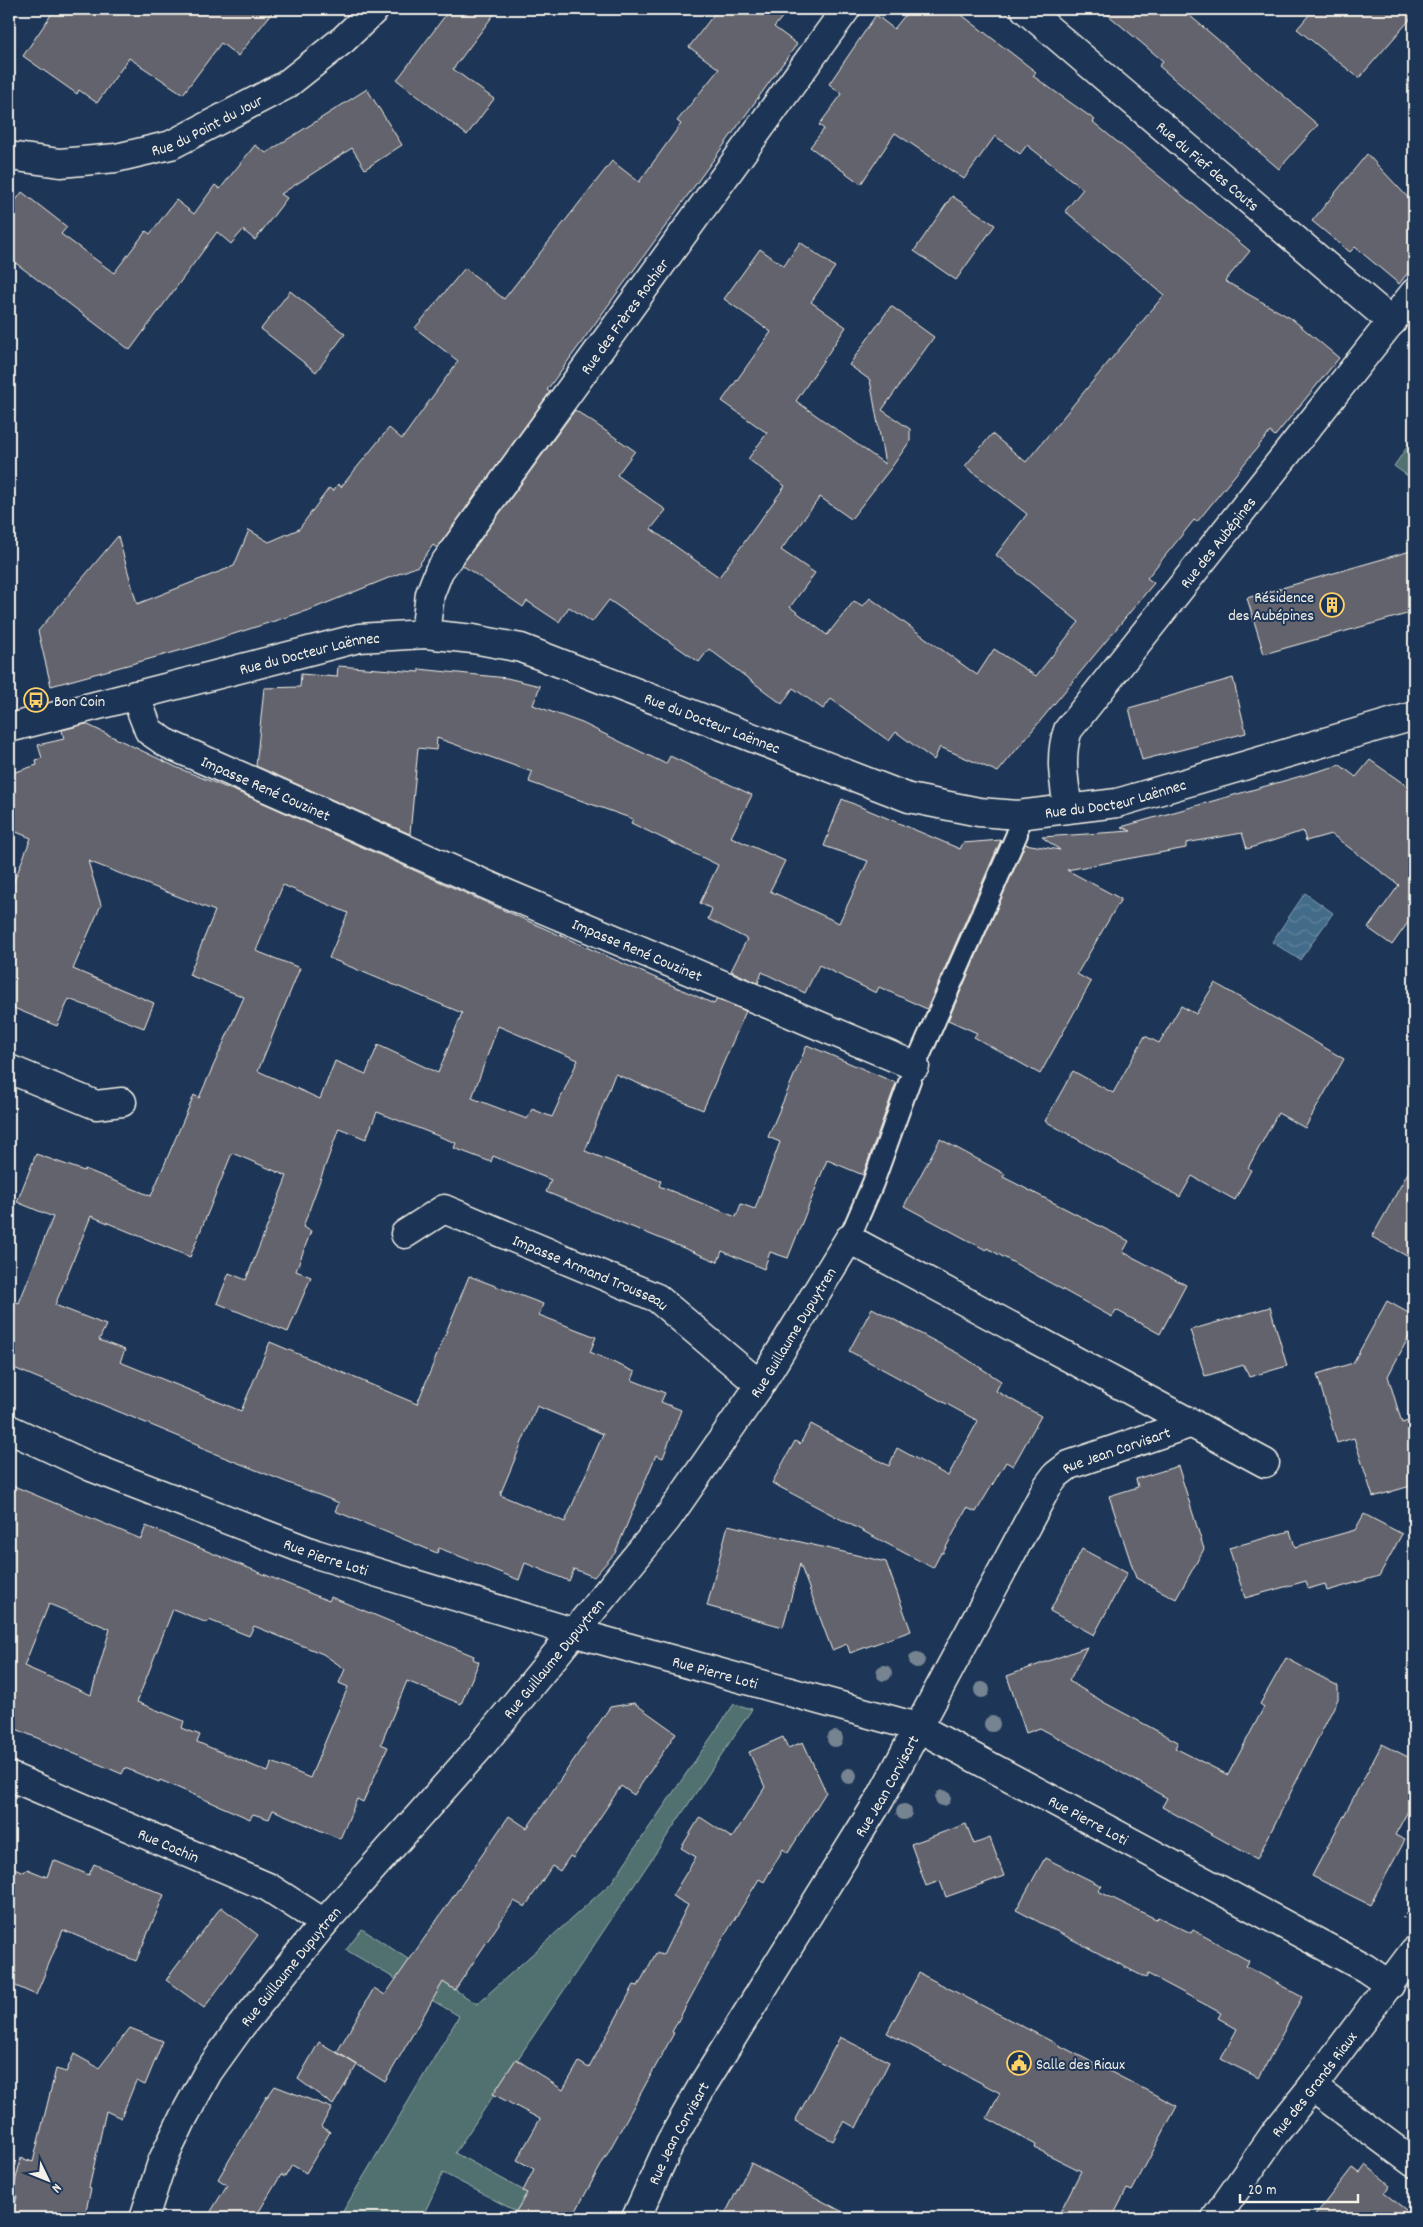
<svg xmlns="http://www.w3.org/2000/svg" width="1423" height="2227" viewBox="0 0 1423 2227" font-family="Dekko,sans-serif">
<defs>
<pattern id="water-waves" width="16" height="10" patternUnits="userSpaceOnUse" patternTransform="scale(1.25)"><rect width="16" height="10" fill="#436c8a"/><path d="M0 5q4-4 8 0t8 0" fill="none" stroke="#5f819a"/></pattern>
</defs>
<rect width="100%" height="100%" fill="#1d3557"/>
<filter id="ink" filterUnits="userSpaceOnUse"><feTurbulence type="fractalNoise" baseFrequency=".02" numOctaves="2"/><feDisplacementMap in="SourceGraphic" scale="10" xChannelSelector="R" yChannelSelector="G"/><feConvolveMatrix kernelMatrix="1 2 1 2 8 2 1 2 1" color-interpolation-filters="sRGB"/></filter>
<g filter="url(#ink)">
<!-- green -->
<path fill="#517171" stroke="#a2b1ac" d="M1414,437V494L1413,495L1412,479L1394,466Z
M734,1704L752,1709L455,2153L574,2218H529L443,2173L422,2218H339L459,2016L346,1950L362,1929L477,2004L611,1883Z"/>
<!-- water -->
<path fill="url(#water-waves)" stroke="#8aa1b0" d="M1305,893L1333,913L1300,960L1272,942Z"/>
<!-- building -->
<path fill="#64646d" stroke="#f4f1e8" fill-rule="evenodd" d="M55,9H275L238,56L221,43L183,94L129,58L97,103L79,90L77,94L23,56Z
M450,9H498L453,69L494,99L467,135L397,80Z
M718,9H789L774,27L797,44L547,390L550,392L437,548L433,545L418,566L312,609L193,647L51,686L38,631L118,536L137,604L234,566L249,530L269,542L299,529L329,488L333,491L338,484L341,487L389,428L402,439L458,361L415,328L465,268L504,299L612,161L639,182L681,124L677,121L719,69L689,47Z
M910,9H954L1036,72L1033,76L1095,120L1093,122L1250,251L1225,281L1292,319L1339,358L1275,436L1270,432L1197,522L1194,520L1173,546L1147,578L1154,583L998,772L940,747L934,760L896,732L889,741L831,699L823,709L793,688L782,704L709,649L699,662L609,600L592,622L569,607L559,622L527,601L523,607L462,565L575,410L635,451L617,475L666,510L651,529L719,577L785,486L748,459L767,433L722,401L771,332L724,299L760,249L784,266L800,242L835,267L811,302L846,327L796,401L885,464L870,380L849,365L891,306L934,337L882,410L910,429V441L891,468L851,519L820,497L781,550L815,573L790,607L827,635L854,601L863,606L870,598L977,675L994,649L1036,676L1079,622L996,555L1027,514L965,466L992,434L1026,462L1164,295L1065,211L1083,189L1027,145L1020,154L995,136L964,179L895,133L861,184L810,147L824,129L819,125L842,94L829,84L876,15L894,29Z
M1101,9H1182L1318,125L1279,169L1159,66L1163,61Z
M1314,9H1414V15L1359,78L1297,29Z
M367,89L402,145L365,169L352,148L281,194L287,198L255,240L243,230L231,244L217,232L130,350L9,258V210L22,192L67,227L61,234L114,273L146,231L150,234L176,200L194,214L215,185L220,189L255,145L266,153Z
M1367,154L1414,204V265L1399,284L1355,247L1350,252L1312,221Z
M952,196L995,225L956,280L914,251Z
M290,291L345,334L316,372L261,329Z
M1414,550V612L1264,654L1247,598Z
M338,666L419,672V669L507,678L540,686L533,705L582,723L666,764L670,756L752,795L731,837L785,861L770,891L839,923L868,861L824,846L842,799L960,849L963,843L1001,840L927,1009L879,987L876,993L819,965L805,993L762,972L758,983L731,971L747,939L708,919L712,909L700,903L718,865L631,823L633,819L529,782L532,772L437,738L436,750L418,748L410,834L256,766L264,688L300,687L301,674L337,677Z
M1233,678L1246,733L1142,760L1129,708Z
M86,724L178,768L252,798L714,1004L717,999L746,1011L703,1110L615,1074L585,1151L661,1181L659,1186L736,1217L741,1204L755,1209L780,1142L768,1137L807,1045L896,1083L863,1175L827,1160L788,1258L770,1252L764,1269L722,1251L718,1262L546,1192L551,1180L493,1156L491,1162L454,1148L456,1143L377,1112L366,1139L339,1128L303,1227L311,1231L296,1271L311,1277L288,1332L217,1303L229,1273L246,1280L287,1176L232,1153L190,1257L91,1216L55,1305L106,1325L99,1340L125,1350L120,1362L241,1411L270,1342L417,1404L469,1276L543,1304L539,1315L596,1337L590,1352L635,1372L632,1380L665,1393L661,1402L681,1410L663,1458L656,1455L615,1553L594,1577L574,1569L569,1581L525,1563L519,1580L439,1548L437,1553L335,1511L339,1503L198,1447L199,1445L9,1366V1299L19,1303L53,1217L17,1202L36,1154L84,1171L85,1169L151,1196L194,1095L199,1098L244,997L189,975L215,911L88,861L101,905L73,969L154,1003L144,1028L69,999L57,1026L9,1006V894L31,838L9,829V774L37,765L36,760L42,758L38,745L64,739L62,730ZM283,885L348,913L329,958L462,1013L438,1073L378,1045L366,1074L335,1061L320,1099L258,1071L300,968L256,951ZM498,1026L578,1060L552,1117L532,1109L527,1119L472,1098ZM537,1406L603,1434L565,1522L500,1495Z
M1370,760L1414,791V914L1392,945L1368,928L1399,885L1331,834L1306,841L1303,831L1247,849L1242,833L1186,843V848L1067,870L1121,899L1077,974L1091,982L1040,1074L974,1037L977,1033L948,1020L1025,844L1060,850L1042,837L1131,831L1121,827L1340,765L1356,777Z
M1215,983L1344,1059L1305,1128L1278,1113L1248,1168L1251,1170L1235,1200L1192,1176L1180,1197L1045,1121L1073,1071L1113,1093L1145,1036L1159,1043L1181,1006L1196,1014Z
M940,1139L1005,1174L1003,1177L1129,1241L1123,1252L1186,1285L1160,1334L1116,1310L1112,1317L987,1248L986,1250L904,1206Z
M1414,1162V1260L1372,1237Z
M1387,1301L1414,1316V1327L1388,1376L1402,1423L1408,1421L1414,1443V1485L1373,1497L1354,1438L1337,1443L1317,1374L1353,1363Z
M1270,1307L1287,1366L1249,1377L1244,1365L1205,1376L1190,1330Z
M872,1308L959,1354L1001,1381L996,1391L1041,1416L1013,1466L1006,1462L976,1512L967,1508L943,1553H941L933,1568L772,1483L795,1441L800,1444L811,1424L889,1466L897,1448L948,1476L978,1421L849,1351Z
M1178,1466L1204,1549L1176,1599L1136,1578L1109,1496L1138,1487L1136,1479Z
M9,1484L141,1539L146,1526L329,1601L331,1597L474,1656L473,1659L479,1662L461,1704L407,1681L381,1744L388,1747L363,1802L357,1799L340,1839L273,1810L269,1819L253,1814L250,1819L160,1780L159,1782L125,1768L122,1774L9,1726ZM49,1604L110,1629L91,1695L24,1666ZM173,1609L207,1623L209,1620L249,1636L254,1626L323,1654L345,1669L339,1683L348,1687L310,1778L272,1762L268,1772L197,1742L200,1735L182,1728L184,1721L137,1702Z
M1364,1514L1402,1534L1379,1576L1327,1591L1325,1584L1308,1589L1306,1581L1245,1598L1229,1548L1290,1531L1295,1547L1355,1530Z
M728,1525L886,1562L911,1631L850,1653L847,1644L832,1650L800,1564L783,1627L707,1606Z
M1082,1549L1127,1573L1094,1635L1050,1611Z
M1087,1647L1069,1681L1105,1703L1178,1742L1175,1748L1228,1775L1264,1707L1260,1704L1286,1658L1338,1686V1699L1257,1859L1162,1807L1167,1798L1079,1749L1040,1728L1026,1733L1007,1676Z
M634,1703L676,1733L634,1795L621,1786L573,1858L570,1856L560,1871L552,1866L525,1907L514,1901L455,1990L443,1982L385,2082L337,2052L374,1988L385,1995L509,1816L527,1828L610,1707Z
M783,1737L788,1748L803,1742L826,1792L788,1853L783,1849L764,1882L759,1879L719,1945L672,2032L674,2033L572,2218H512L527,2193L523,2191L534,2169L517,2160L540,2119L493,2094L516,2059L563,2090L579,2062L589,2068L634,1985L638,1986L656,1953L663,1955L688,1905L672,1896L696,1857L681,1848L700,1817L732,1838L765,1787L749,1752Z
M1382,1744L1414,1760V1800L1395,1835L1405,1840L1370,1905L1312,1876Z
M966,1824L974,1844L990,1838L1004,1876L946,1897L940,1881L926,1886L911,1844Z
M1045,1858L1102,1886L1098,1891L1156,1919L1158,1917L1191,1933L1193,1930L1249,1961L1246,1966L1302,1997L1259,2078L1221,2059L1237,2029L1218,2018L1221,2013L1148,1974L1146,1978L1016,1910Z
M53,1860L89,1875L94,1864L164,1895L136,1961L63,1930L36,1995L9,1983V1866L24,1872L27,1869L47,1877Z
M221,1907L258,1935L204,2008L166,1980Z
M919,1973L1177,2106L1132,2191L1127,2189L1112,2218H1057L1081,2171L1035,2148L1036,2145L987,2118L1000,2093L887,2033Z
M130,2028L163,2041L145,2085L136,2081L121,2118L106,2111L89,2188L91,2189L84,2218H12L17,2196L12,2195L21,2158L33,2162L56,2069L66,2072L74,2054L99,2068Z
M840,2037L889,2062L856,2128L844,2121L833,2141L795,2121Z
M319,2042L357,2065L333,2105L298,2079Z
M275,2086L332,2108L321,2126L330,2132L306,2173L292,2165L285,2177L281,2175L255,2218H207L227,2185L218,2179L267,2096H268Z
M751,2163L854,2218H723Z
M1366,2165L1390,2185L1384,2193L1414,2216V2218H1313L1352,2168L1360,2173Z"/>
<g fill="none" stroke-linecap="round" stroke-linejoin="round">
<!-- service casing -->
<g stroke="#f4f1e8" stroke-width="24">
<path id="service" d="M849,1239L873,1183L915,1066L1017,834L1018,815"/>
</g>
<!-- minor casing -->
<g stroke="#f4f1e8" stroke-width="31">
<g id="minor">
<path id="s1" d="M1025,9L1392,322"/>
<path id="s2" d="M9,156L60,163L116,158L171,145L286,85L344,39L375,9"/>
<path id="s3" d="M425,634L430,594L439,571L846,9"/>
<path id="s4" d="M135,695L149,731L168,744L505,893L915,1066"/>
<path id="s5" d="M1068,808C1064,782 1059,755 1068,730L1414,293"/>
<path d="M9,1069L96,1105L122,1102"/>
<path id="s6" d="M405,1234L444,1209L657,1298L760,1385"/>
<path id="s7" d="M9,1429L91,1467L316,1554L576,1633L917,1727L1365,1968L1390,1985"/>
<path id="s8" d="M9,1776L268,1887L324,1923"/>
<path d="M1312,2087L1414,2163"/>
<path id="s9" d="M144,2218L162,2162L183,2118L208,2072L241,2026L324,1923L480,1747L667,1519L760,1385L849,1239L1265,1463"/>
<path id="s10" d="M636,2218L670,2143L704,2083L880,1799L1047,1487L1056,1475L1069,1465L1192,1423"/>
<path id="s11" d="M1216,2218L1275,2133L1312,2087L1414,1951"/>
</g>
</g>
<!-- tertiary casing -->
<g stroke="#f4f1e8" stroke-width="31">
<g id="tertiary">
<path id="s12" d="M9,728L359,638L425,634L473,639L521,648L909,798L979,812L1018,815L1117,803L1414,716"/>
</g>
</g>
<!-- path -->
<path stroke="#f4f1e8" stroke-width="3" stroke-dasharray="1 4" stroke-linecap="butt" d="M1403,1918L1414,1902"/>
<!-- service -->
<use href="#service" stroke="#1d3557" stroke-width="20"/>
<!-- minor -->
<use href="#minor" stroke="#1d3557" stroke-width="28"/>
<!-- tertiary -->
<use href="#tertiary" stroke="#1d3557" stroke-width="28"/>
</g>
<!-- trees -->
<g fill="#748490">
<circle cx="917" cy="1660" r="8"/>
<circle cx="884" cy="1673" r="8"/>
<circle cx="982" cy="1690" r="8"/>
<circle cx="992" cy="1724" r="8"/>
<circle cx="835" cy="1739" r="8"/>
<circle cx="849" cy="1776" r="8"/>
<circle cx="943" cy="1798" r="8"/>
<circle cx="904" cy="1812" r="8"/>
</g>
</g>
<!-- icons -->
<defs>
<g id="building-ring" transform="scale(1.25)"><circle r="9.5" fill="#1d3557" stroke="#ffd166" stroke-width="1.5"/><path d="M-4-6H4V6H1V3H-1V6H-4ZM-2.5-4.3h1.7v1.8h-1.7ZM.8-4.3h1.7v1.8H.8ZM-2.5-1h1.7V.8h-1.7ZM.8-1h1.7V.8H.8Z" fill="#ffd166"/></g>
<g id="bus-ring" transform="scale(1.25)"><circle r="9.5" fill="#1d3557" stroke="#ffd166" stroke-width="1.5"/><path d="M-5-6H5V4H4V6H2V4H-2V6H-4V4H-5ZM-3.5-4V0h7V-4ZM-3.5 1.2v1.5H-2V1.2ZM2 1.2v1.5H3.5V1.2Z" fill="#ffd166"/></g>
<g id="civic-ring" transform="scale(1.25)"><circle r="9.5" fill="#1d3557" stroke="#ffd166" stroke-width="1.5"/><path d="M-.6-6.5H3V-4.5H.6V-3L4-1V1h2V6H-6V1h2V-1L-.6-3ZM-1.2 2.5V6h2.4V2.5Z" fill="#ffd166"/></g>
</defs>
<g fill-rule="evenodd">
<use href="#building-ring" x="1332" y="605"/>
<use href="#bus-ring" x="36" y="700"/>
<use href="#civic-ring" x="1019" y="2063"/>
</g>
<g text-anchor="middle" stroke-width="4" stroke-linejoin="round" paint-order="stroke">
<!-- street labels -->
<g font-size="16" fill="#f4f1e8" stroke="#1d3557">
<text dy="6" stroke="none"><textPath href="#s2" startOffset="205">Rue du Point du Jour</textPath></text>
<text dy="6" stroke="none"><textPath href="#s1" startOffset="241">Rue du Fief des Couts</textPath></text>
<text dy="6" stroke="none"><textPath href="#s3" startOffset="380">Rue des Frères Rochier</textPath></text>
<text dy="6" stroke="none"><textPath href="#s5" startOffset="319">Rue des Aubépines</textPath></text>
<text dy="6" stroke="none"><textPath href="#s12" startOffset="310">Rue du Docteur Laënnec</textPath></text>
<text dy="6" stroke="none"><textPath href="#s12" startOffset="730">Rue du Docteur Laënnec</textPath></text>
<text dy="6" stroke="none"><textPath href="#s4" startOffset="169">Impasse René Couzinet</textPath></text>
<text dy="6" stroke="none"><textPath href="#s12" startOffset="1150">Rue du Docteur Laënnec</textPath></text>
<text dy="6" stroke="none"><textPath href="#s4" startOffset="574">Impasse René Couzinet</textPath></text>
<text dy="6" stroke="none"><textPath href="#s6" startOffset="206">Impasse Armand Trousseau</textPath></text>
<text dy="6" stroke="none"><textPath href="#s9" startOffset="1104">Rue Guillaume Dupuytren</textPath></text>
<text dy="6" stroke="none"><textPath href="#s10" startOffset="920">Rue Jean Corvisart</textPath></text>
<text dy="6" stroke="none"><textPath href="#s7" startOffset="342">Rue Pierre Loti</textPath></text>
<text dy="6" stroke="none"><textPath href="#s9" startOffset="699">Rue Guillaume Dupuytren</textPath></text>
<text dy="6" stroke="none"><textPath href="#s7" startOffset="748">Rue Pierre Loti</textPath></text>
<text dy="6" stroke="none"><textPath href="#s10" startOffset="500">Rue Jean Corvisart</textPath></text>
<text dy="6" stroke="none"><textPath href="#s7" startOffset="1152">Rue Pierre Loti</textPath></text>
<text dy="6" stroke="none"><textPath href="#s8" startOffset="174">Rue Cochin</textPath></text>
<text dy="6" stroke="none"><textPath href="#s9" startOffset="294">Rue Guillaume Dupuytren</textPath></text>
<text dy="6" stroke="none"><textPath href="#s11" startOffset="166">Rue des Grands Riaux</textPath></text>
<text dy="6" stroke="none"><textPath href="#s10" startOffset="95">Rue Jean Corvisart</textPath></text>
</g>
<!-- poi labels -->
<g font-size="16" fill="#f4f1e8" stroke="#1d3557" text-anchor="start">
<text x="1314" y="602" text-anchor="end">Résidence<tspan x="1314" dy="18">des Aubépines</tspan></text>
<text x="54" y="706">Bon Coin</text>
<text x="1036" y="2069">Salle des Riaux</text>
</g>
</g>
<!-- margin -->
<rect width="1423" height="2227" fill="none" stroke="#1d3557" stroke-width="30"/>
<rect x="15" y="15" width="1393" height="2197" fill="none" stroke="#f4f1e8" stroke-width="2" filter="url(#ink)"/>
<!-- north arrow -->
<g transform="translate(48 2180) rotate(133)" stroke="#1d3557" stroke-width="4" paint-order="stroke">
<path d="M0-4L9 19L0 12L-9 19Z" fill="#f4f1e8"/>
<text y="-8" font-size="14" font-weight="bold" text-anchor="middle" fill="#f4f1e8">N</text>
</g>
<!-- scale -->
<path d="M1240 2194v8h118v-8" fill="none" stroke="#f4f1e8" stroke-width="2.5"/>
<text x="1248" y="2194" font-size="15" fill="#f4f1e8" stroke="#1d3557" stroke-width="4" paint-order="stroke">20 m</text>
</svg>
